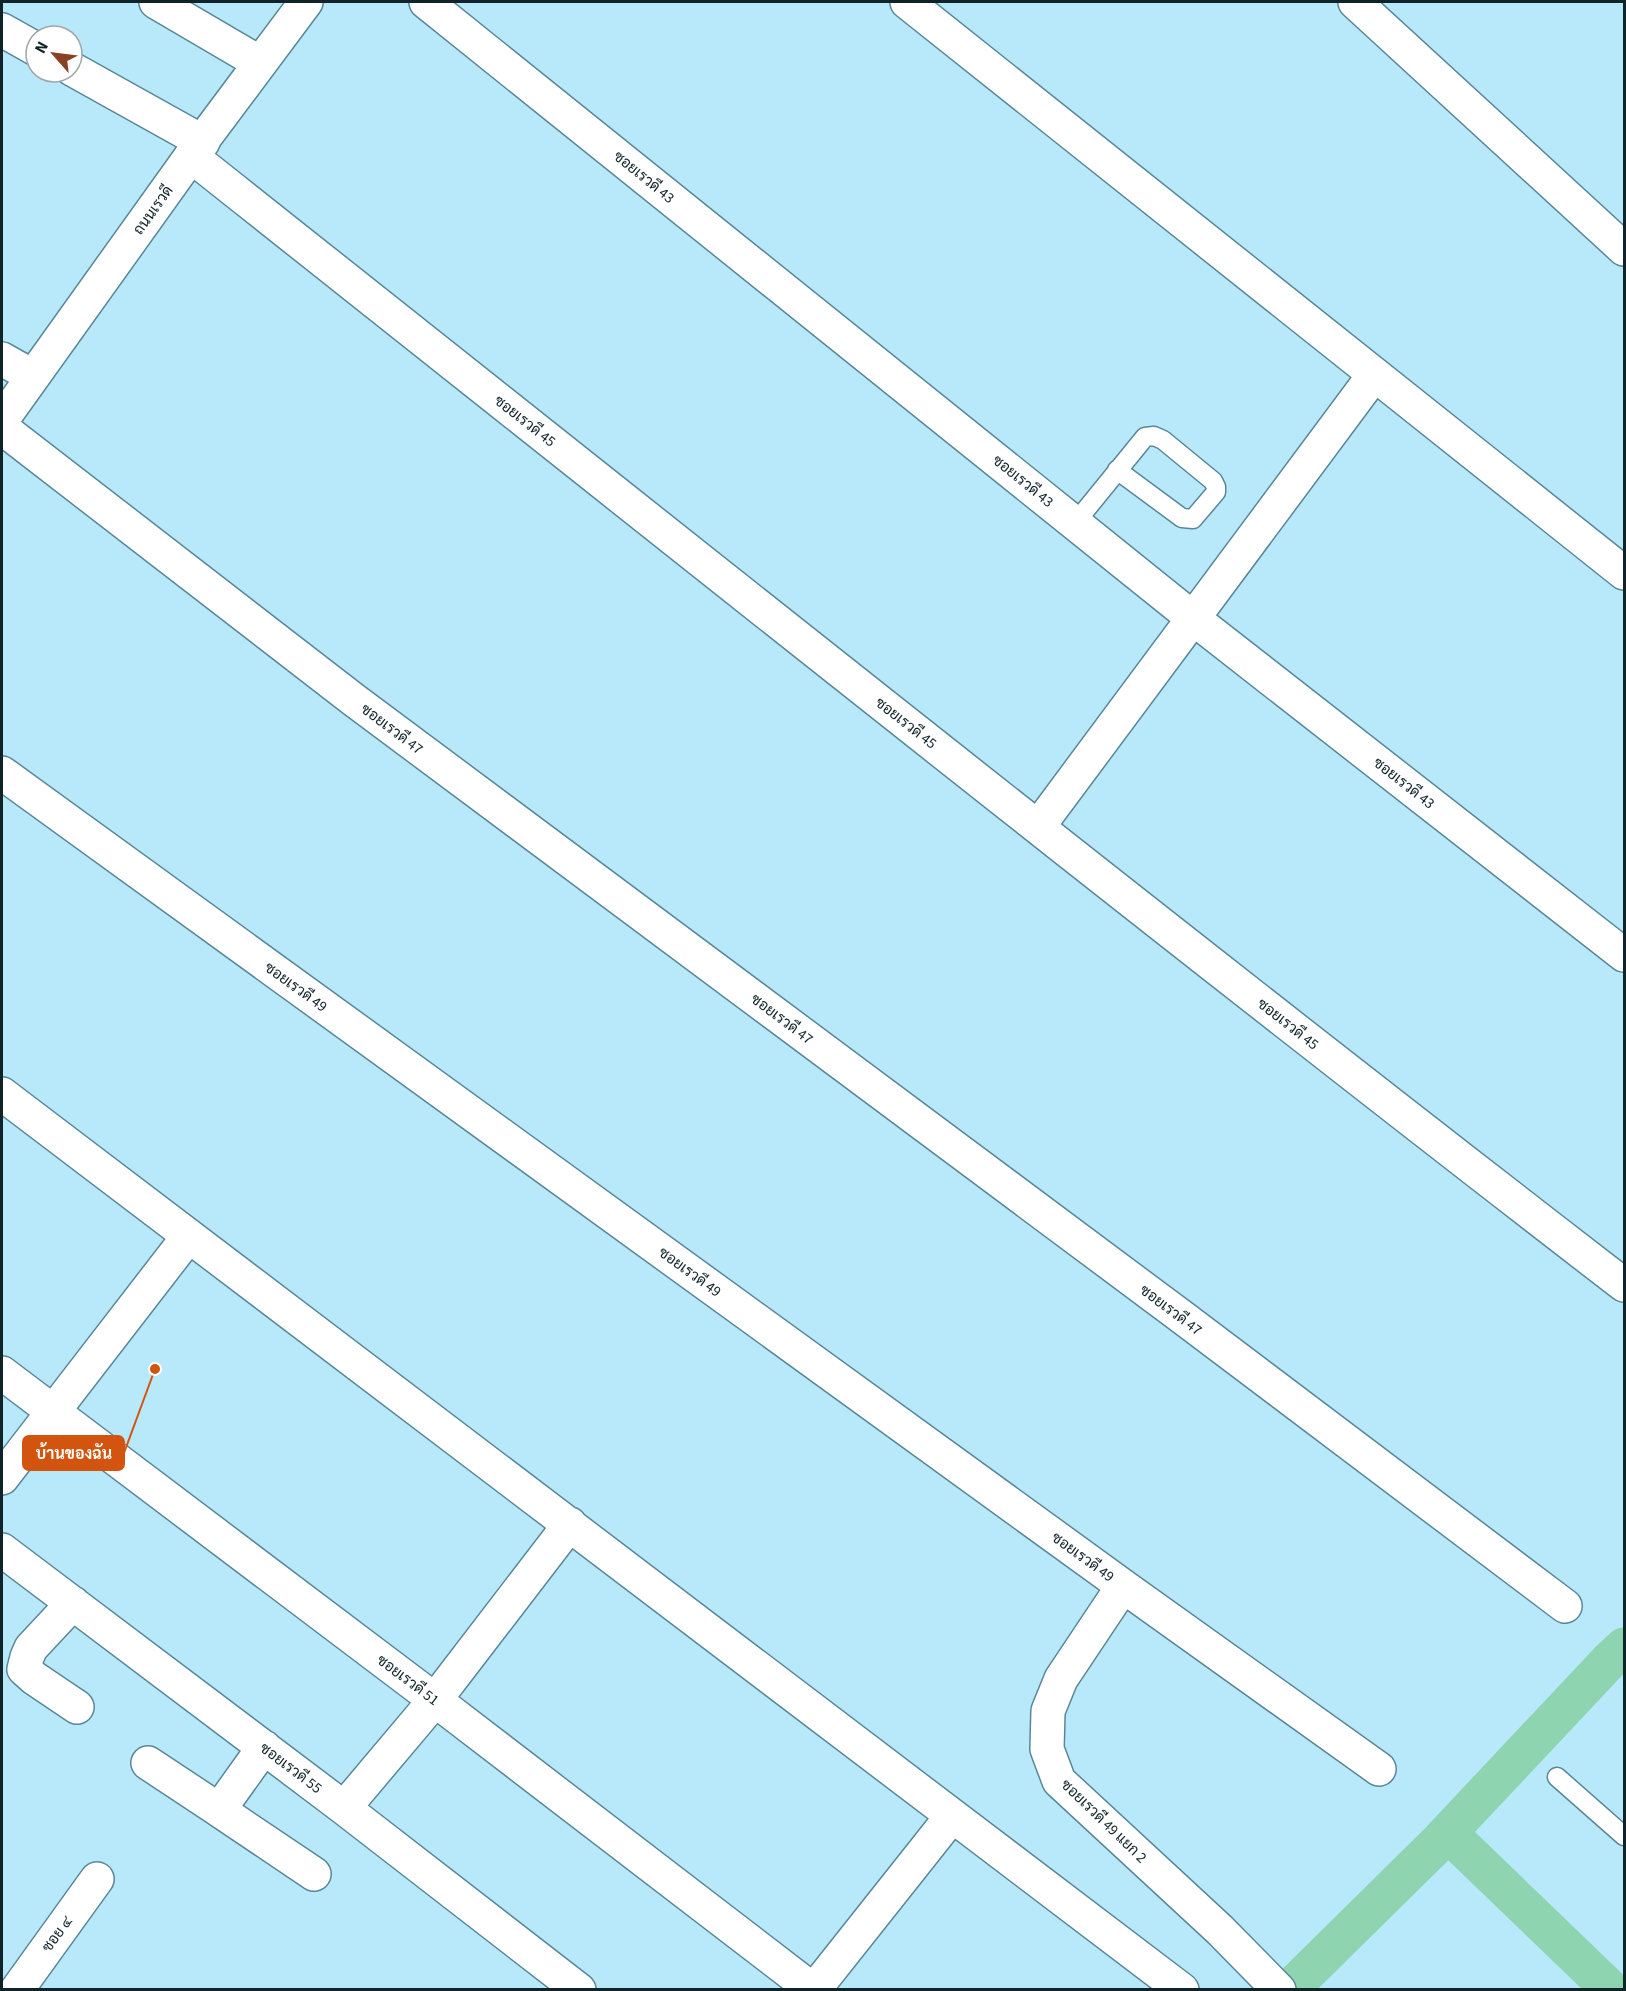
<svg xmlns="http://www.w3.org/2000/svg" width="1626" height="1991" viewBox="0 0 1626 1991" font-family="'Source Sans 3',Sarabun,sans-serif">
<rect width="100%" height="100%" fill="#b8e9fb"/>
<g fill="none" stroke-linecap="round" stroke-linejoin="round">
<!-- canal -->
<path stroke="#8fd4b1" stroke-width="39" d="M1436,1845L1448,1833L1611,1990
M1289,1990L1436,1845L1609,1661L1624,1647"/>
<!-- lane casing -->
<g stroke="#598797" stroke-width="21">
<path id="lane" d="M1075,523L1145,437L1154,436L1163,440L1213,481L1216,487V492L1193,519L1182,518L1117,470
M1557,1777L1624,1836"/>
</g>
<!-- street casing -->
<g stroke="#598797" stroke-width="36">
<path id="street" d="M156,2L260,63
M426,2L1194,619L1624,955
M907,2L1624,573
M1355,2L1624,249
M2,30L36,49
M72,69L203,142
M191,156C668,534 1143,914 1624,1285
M2,359L32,376
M2,428L354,700L1182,1317L1565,1606
M2,773L1123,1586L1379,1769
M1038,827L1374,375
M2,1094L1182,1990
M2,1373L435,1700L813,1990
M2,1478L188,1237
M2,1550L344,1808L579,1990
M1123,1586L1061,1679L1048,1711L1047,1749L1059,1781L1220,1930L1279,1990
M73,1603L31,1648L27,1657L24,1669L34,1678L77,1707
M264,1747L219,1810L314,1874
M148,1763L219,1810
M344,1808L435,1700L570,1524
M17,1990L97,1879
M814,1990L952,1816"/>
</g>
<!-- secondary casing -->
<g stroke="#598797" stroke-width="36">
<path id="secondary" d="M2,420L191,156L306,2"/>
</g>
<!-- lane -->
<use href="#lane" stroke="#fff" stroke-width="18"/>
<!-- street -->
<use href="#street" stroke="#fff" stroke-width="33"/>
<!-- secondary -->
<use href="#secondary" stroke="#fff" stroke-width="33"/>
</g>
<g text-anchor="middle" stroke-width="5" stroke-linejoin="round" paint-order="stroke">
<!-- street labels -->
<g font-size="15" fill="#0f2329" stroke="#fff">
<text transform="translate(644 177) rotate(39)" y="5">ซอยเรวดี 43</text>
<text transform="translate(153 210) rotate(-54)" y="5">ถนนเรวดี</text>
<text transform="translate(525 421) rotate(38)" y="5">ซอยเรวดี 45</text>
<text transform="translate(1023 481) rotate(39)" y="5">ซอยเรวดี 43</text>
<text transform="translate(906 723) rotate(38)" y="5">ซอยเรวดี 45</text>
<text transform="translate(392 729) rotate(37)" y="5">ซอยเรวดี 47</text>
<text transform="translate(1404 783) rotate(38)" y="5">ซอยเรวดี 43</text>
<text transform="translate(296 987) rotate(36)" y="5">ซอยเรวดี 49</text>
<text transform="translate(782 1019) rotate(37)" y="5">ซอยเรวดี 47</text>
<text transform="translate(1288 1024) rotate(38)" y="5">ซอยเรวดี 45</text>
<text transform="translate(690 1272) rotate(36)" y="5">ซอยเรวดี 49</text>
<text transform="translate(1171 1310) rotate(37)" y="5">ซอยเรวดี 47</text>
<text transform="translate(1083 1557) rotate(36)" y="5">ซอยเรวดี 49</text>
<text transform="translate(408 1680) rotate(37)" y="5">ซอยเรวดี 51</text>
<text transform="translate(291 1768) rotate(37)" y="5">ซอยเรวดี 55</text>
<text transform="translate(1104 1821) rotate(44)" y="5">ซอยเรวดี 49 แยก 2</text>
<text transform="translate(57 1934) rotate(-54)" y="5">ซอย ๔</text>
</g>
</g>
<!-- callouts -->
<path fill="none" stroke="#d2540f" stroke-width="2" d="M155 1369L124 1453"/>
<circle fill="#d2540f" stroke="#fff" stroke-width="2" cx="155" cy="1369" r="6"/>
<rect fill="#d2540f" stroke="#d2540f" stroke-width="2" x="23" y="1436" width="101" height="34" rx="6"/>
<g font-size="16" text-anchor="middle" font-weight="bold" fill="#fff">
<text x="74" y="1459">บ้านของฉัน</text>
</g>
<!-- border -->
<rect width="1626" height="1991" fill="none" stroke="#0f2329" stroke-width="6"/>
<!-- north arrow -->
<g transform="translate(54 54) rotate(298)"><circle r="28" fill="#ffffff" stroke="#9fa7a9" stroke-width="1.5"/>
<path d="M0-4.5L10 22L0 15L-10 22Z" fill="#8a4123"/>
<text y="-9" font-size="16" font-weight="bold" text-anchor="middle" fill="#0f2329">N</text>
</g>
</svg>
